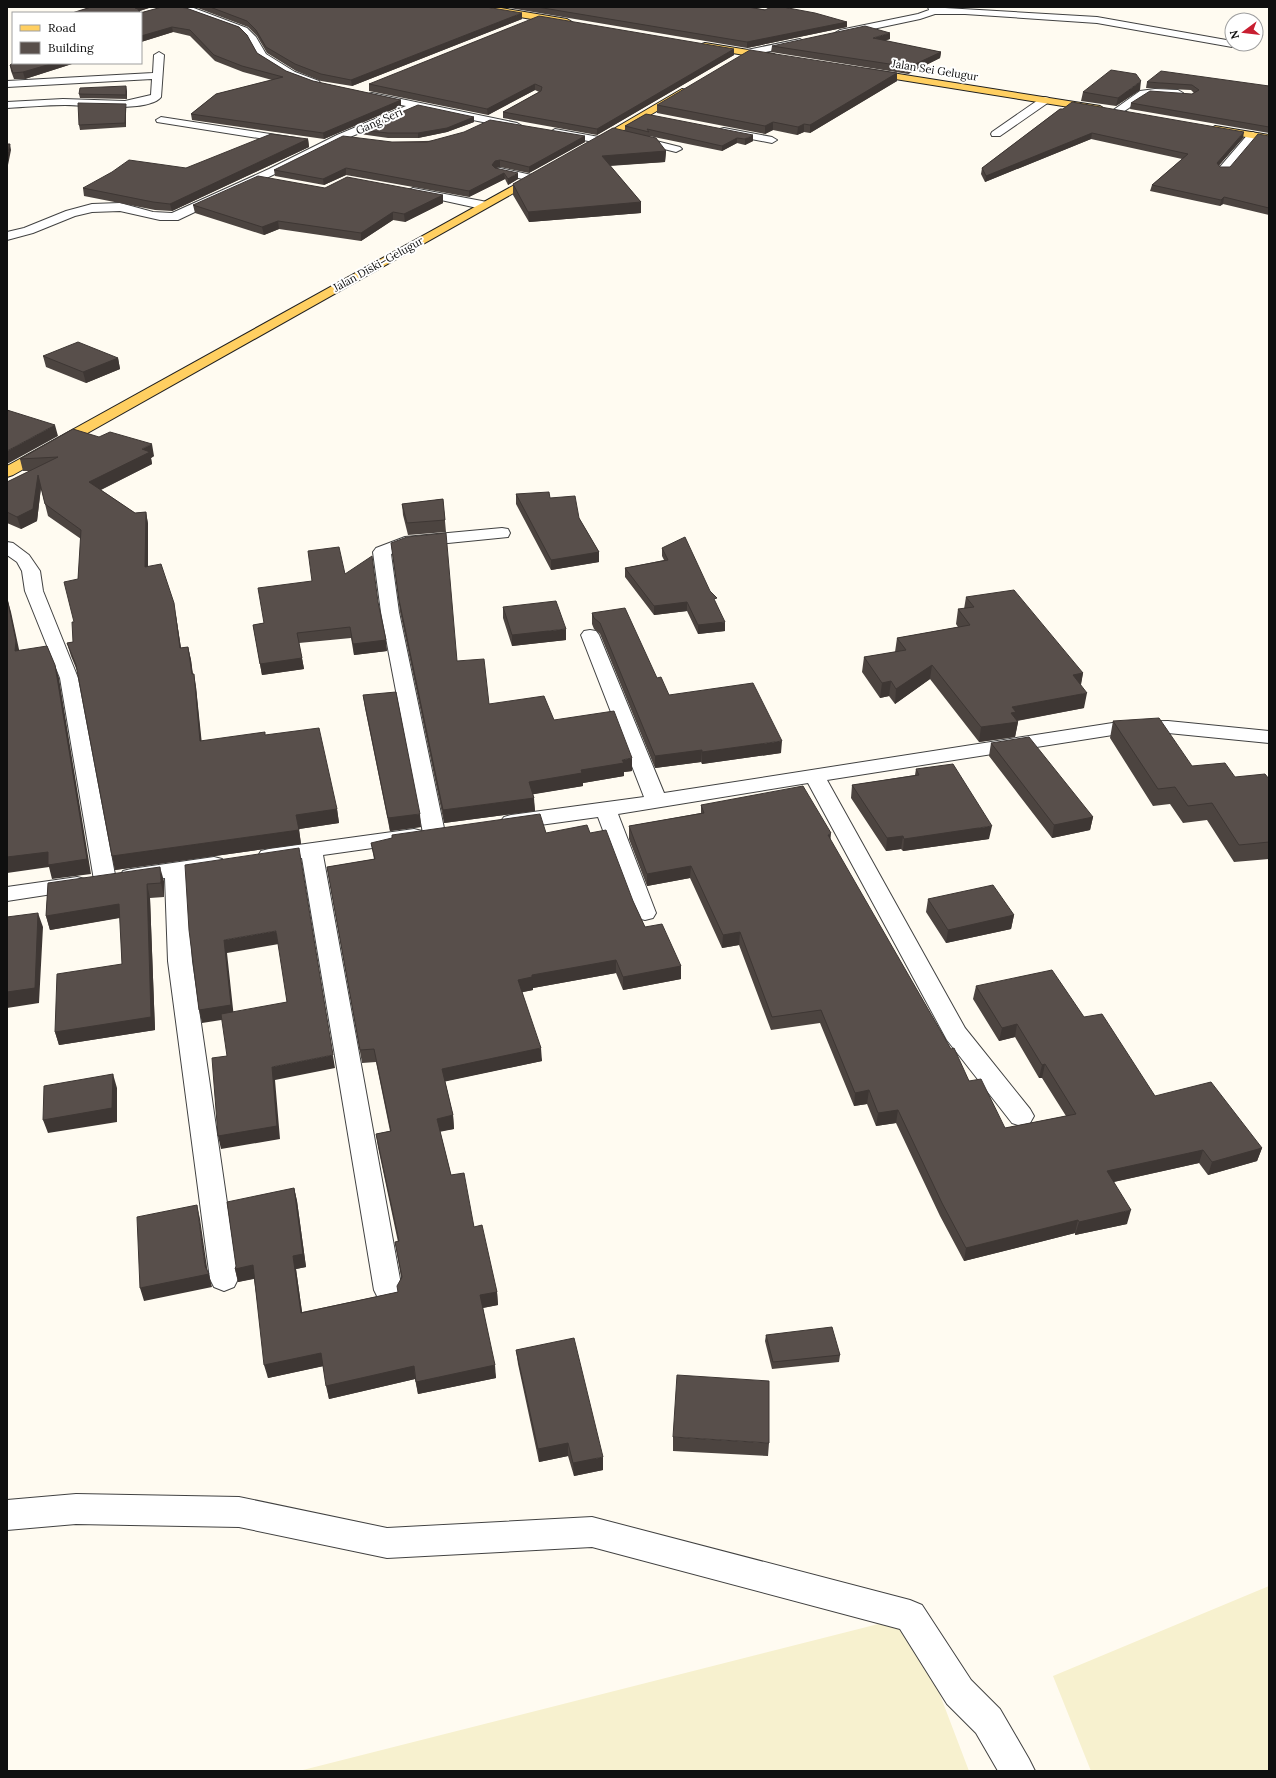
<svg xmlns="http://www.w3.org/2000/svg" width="1276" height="1778" viewBox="0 0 1276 1778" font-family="Lora,serif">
<rect width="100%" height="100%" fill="#fffbf1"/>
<!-- farmland -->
<path fill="#f7f1cf" d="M1269,1586V1771H1091L1053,1676Z
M910,1616L969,1771H299Z"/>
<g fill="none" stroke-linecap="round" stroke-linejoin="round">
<!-- minor casing -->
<g stroke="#424242" stroke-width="2">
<path id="minor" d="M164,7H191L247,28L256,37L266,54L295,72L319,81L320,83L315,86L287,76L259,58L249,40L241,32L187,12L168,10Z
M928,7L1097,17L1232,41V44H1237L1232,47L1097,23L965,14H935L920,19L840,36L835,33L840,30L918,14L929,10Z
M800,39L805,42L803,44L747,56L742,53L747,50Z
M159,52L164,55L161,97C148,113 85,105 65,105C46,105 26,107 7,108V102L63,99L125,101L151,95L152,79L7,87V81L153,73L154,55Z
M1155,89L1178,90L1183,93C1176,100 1156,92 1146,96C1136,100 1125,116 1113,113L1112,111L1140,91Z
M372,93L517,123L522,126L517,129L418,109L345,139L277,173L178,220H160L120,211L92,212L75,216L33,233L7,240V232L24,228L66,211L92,204L120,203L153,212L172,213L269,169L337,135L406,106L368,98L367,96L368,94Z
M1045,97L1049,98L1050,100L1049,102L1000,136H992L991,134L992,132L1041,98Z
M161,117L296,138L301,141L296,144L157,122L156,120Z
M724,128L772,137L777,140L772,143L720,133L719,131L720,129Z
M555,129L599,137L604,140L599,143L551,134L550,132Z
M1253,132L1258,135L1257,137L1227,172H1219L1217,170L1219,168L1249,133Z
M632,135L680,147L682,149L676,152L628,140L627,138L628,136Z
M500,168L536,176L538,178L532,181L496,173L494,171L496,169Z
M413,188L482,201L486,202L488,205L486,208L482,209L409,193L407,191Z
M502,528L508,529L510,533L508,537L408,547L391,554L399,612L445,833L441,838L434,840L427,838L423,833L381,612L373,552L376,548L405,537Z
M7,542L13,543L29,555L40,571L43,591L78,678L116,880L113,885L105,887L97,885L94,880L60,678L25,591L22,571L17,562L7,555Z
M590,630L596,631L599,635L664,793L1119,722L1168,721L1269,731V743L1168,733L1119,734L827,780L965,1028L1030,1109L1034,1116L1030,1123L1021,1126L1012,1123L947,1040L808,783L618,814L656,913L653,918L645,920L637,918L634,913L598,817L511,829L504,827L500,822L504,817L511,815L644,797L581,635L584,631Z
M414,829L422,831L425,836L422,841L323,855L402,1290L398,1298L388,1302L378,1298L374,1290L302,858L269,863L261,861L258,856L261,851L269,849Z
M214,857L222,859L225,864L222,869L186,875L192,961L238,1279L234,1287L224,1291L214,1287L210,1279L168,961L165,878L131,883L123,881L120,876L123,871L131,869Z
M77,877L85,879L88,884L85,889L7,901V887Z
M76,1494L239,1497L387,1528L592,1517L910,1600L922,1605L971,1680L1000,1709L1029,1759L1035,1771H998L976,1733L947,1704L900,1629L592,1547L387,1558L239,1527L76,1524L7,1530V1500Z"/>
</g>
<!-- major casing -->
<g stroke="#202020" stroke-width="2">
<path id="major" d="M475,7H495L567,19L572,22L567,25L479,10Z
M705,43L774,54L779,57L774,60L702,48L700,46L702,44Z
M867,69L1100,106L1105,109L1100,112L864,74L862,72L864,70Z
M682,89L686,90L687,92L686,94L597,146L593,147L588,144Z
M1215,126L1269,135V141L1211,131L1210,129Z
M538,172L542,173L544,175L542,177L13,475L7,477V466Z"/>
</g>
<!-- minor -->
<use href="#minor" fill="#fff" fill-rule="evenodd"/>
<!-- major -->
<use href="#major" fill="#ffcf61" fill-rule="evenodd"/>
</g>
<!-- wall -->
<path fill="#4c4440" d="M91,7H152L140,11V13L162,7H179L186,8L239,27L247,35L257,53L286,71L313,81L401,100V106L324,139L192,120L191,114L216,94L272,80L243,72L215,61L190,36L173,32L141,42V13H72Z
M195,7H486L522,19L352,86L321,81L296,71L267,53L257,36L248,27Z
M504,7H748L847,22V27L747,48Z
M890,39L885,41L941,52L940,58L908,74L771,52L772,46Z
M734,49V55L597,135L503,118V112L539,92L535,90L488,115L369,91V84Z
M75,63L25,79H14L11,71L10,65Z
M897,73V81L810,133L804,132L797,135L773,130L765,134L657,113V105Z
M1147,82L1269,86V133L1130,109L1131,103L1192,94L1194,93L1191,90L1146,88Z
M1140,90L1116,106L1081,101L1083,92Z
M127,91V99L80,98L79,94Z
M126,108V127L80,130L79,125Z
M1060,109L1243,138L1219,165L1220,167H1230L1269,136V215L1223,204L1220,206L1150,191L1152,185L1182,159L1091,139L985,182L981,174L982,168Z
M646,114L753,141L745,145L737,143L722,151L649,136V137L666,151L665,162L610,166L641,202V213L529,222L513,195V184L625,131V126Z
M474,117V122L447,132L418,138H388L360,134L359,130Z
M585,136V142L529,173L500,167L496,168H495L518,179L508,185L505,179L469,197L346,175L324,185L275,176L274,170L392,142Z
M308,139L309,147L172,211L155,210L84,196L83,188L186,168Z
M325,188L443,195V203L405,222L393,220L361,241L279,229L264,235L195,213L193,205Z
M43,356L118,358L120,369L86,383L46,367Z
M73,429L154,456L151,458L152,464L101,490L135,513L146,512L148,524V566L176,616L181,648L188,647L191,660L193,674L196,687L201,741L265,735L337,809L339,823L299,829L301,844L115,870L78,673L71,656L67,643L73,642L74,622L78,579L81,539L48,516L41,488L37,521L21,529L7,523V482L31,471H23L20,459Z
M516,494L550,498L579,518L599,552V562L551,570L516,504Z
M443,499L446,532L408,535L403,515L402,504Z
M391,543L457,661L489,704L554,720L632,771L624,772V776L583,783V786L533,794L535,811L444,823L400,612Z
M662,548L716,603L725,631L698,634L687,611L654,615L625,577V568L664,560L662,556Z
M345,574L378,602L387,651L354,655L351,638L299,643L304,669L262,675L253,625L264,623L312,581Z
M966,597L1083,673L1081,685L1084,708L1017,721L1018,722L1015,737L979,742L930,679L895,704L889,696L880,698L862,672L864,657L895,652L897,638L958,627L956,624L958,609H964Z
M503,607L566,640L512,646L503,618Z
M592,613L657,678L669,695L781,753L702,764L701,762L655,768L600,634L594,629L592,624Z
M363,695L421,827L390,831L365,708Z
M1113,721L1192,766L1235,777L1269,779V859L1234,862L1207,820L1183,823L1170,804L1153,806L1110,738Z
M991,743L1093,817L1090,830L1052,838L989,756Z
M916,769L989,839L903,851L901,849L886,851L851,798L852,785L915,775Z
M701,805L830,840L969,1081L1005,1128L1066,1116L1042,1078H1039L1015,1037L999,1041L973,999L976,986L1084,1017L1155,1096L1262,1148L1257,1161L1208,1175L1199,1163L1114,1182L1127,1224L1075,1235V1233L964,1261L940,1216L896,1123L876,1126L867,1104L854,1106L820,1023L771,1030L739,945L722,948L690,878L647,886L629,839V826L701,813Z
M546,833H590L633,901L645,927L681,966V979L623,990L616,973L533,988V990L522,992L542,1061L445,1081L453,1115L454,1129L440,1131L451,1175L474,1227L497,1292L498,1305L483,1308L496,1378L418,1394L415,1379L329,1399L323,1366L268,1378L254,1279L238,1282L235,1269L294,1188L297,1201L306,1267L296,1269L302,1312L398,1292L401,1277L395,1242H398L378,1147L376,1134L390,1131L376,1062L362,1063L327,867L374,859L371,843Z
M164,881V897L150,898L155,1030L59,1045L55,1032L122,964L120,918L50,930L46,916L48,883Z
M928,899L1014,915L1011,929L946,943L926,912Z
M766,1335L840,1355L839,1362L772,1369L765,1341Z
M516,1350L603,1470L574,1476L568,1456L539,1462L518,1364Z
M673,1437L769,1443L768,1456L673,1451Z"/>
<!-- shaded-wall -->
<path fill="#3e3734" d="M135,7H152L136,12Z
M522,13V19L352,86L351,80Z
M847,22V27L747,48V42Z
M172,27L173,32L141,42V36Z
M890,33V39L872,44L873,38Z
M734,49V55L597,135V129Z
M941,52L940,58L908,74L909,67Z
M54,63H75L25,79L23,72Z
M897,73V81L810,133V125Z
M1141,81L1140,90L1116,106L1118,98Z
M535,84V90L488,115L487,109Z
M126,86L127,91V99L126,95Z
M401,100V106L324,139L323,133Z
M126,104V127L125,123Z
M474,117V122L447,132L418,138V133Z
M773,122V130L765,134V126Z
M804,124V132L797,135L798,127Z
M1244,132L1243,138L1216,169L1217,163Z
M1092,133L1091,139L985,182L986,176Z
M753,135V141L745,145V139Z
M585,136V142L529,173V167Z
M737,138V143L722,151V146Z
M308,139L309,147L172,211L170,204Z
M10,144L11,150L7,170V156Z
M666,151L665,162L602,166V156Z
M500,160V167L496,168L492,171V165L495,161Z
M346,168V175L324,185L323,179Z
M504,173L505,179L469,197V191Z
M518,173V179L508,185V179Z
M443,195V203L405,222L404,214Z
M1224,197L1223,204L1220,206L1221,200Z
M641,202V213L529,222L528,212Z
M393,212V220L361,241V233Z
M278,221L279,229L264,235L262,227Z
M118,358L120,369L86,383L83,372Z
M55,425L58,436L7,464V451Z
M152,444L154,456L151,458L152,464L92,494L89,482L142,449Z
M38,475L41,487L37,521L21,529L17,517Z
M146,512L148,524V580L145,567Z
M599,552V562L551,570V560Z
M7,598L11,612L20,654L15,651Z
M687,602V611L654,615V606Z
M174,603L176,616L183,661L180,648Z
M725,622V631L698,634V625Z
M566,629V640L512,646V635Z
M386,640L387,651L354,655L353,644Z
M188,647L191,660L194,687L192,674Z
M302,658L304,669L262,675L260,664Z
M55,665L59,678L91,874L52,879L49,867L7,873V857Z
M932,665L930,679L895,704L896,689Z
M1083,673L1080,688L1073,675Z
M194,674L196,687L203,754L200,741Z
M891,681L889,696L880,698L882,683Z
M1087,693L1084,708L1015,721L1018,722L1015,737L979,742L981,727L1012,707Z
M782,741L781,753L702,764V752Z
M702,750L701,762L655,768V756Z
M632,758V771L624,772V776L583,783V786L529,795V782L581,770L622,760Z
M534,798L535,811L444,823L443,810Z
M337,809L339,823L299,829L296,815Z
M420,814L421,827L390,831L388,818Z
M1093,817L1090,830L1052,838L1054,825Z
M992,826L989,839L903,851L904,839Z
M299,830L301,844L115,870L112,856Z
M831,833L830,846L828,835Z
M903,836L901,849L886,851L887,838Z
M299,848L335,1068L275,1080L280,1139L221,1149L218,1136L272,1067L333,1055Z
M691,866L690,878L647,886V874Z
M160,867L164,881V897L161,883Z
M147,884L150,898L155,1030L59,1045L55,1032L151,1017Z
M119,904L123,917L50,930L46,916Z
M38,913L43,927L39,1003L7,1008V992Z
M1014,915L1011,929L946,943L948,930Z
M276,931L279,944L227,953L234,1018L202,1023L199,1010L224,940Z
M740,932L739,945L722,948L723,935Z
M616,960V973L533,988V990L519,993L518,980L532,975Z
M681,966V979L623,990V977Z
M1017,1024L1015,1037L999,1041L1002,1028Z
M541,1048L542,1061L443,1082L442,1069Z
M1045,1064L1042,1078H1039L1042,1065Z
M113,1074L117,1088V1122L48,1133L43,1120Z
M869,1090L867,1104L854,1106L855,1093Z
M898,1110L896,1123L876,1126L878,1113Z
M453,1115L454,1129L439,1132L437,1119Z
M1262,1148L1257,1161L1208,1175L1212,1162Z
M1203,1150L1199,1163L1104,1184L1107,1171Z
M294,1188L297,1201L306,1267L296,1269L304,1326L301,1313L293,1256Z
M197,1205L200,1219L208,1274H209L212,1287L144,1301L140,1288L205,1266Z
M1131,1210L1127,1224L1075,1235L1079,1222Z
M1078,1220L1075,1233L964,1261L966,1248Z
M253,1265L256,1278L238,1282L235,1269Z
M497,1292L498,1305L482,1308L480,1295Z
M321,1353L324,1366L268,1378L264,1365Z
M495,1365L496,1378L418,1394L416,1382Z
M414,1366L415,1379L329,1399L326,1386Z
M568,1443V1456L539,1462L538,1449Z
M603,1457V1470L574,1476L573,1463Z"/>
<!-- building -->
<path fill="#584f4b" stroke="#3e3734" d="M91,7H135V8L138,9L140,13L162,7H179L186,8L239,27L247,35L257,53L286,71L313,81L401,100L323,133L191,114L216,94L283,77L242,66L214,55L190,30L172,27L141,36V13H72Z
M210,7H486L522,13L351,80L321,74L295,64L266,47L256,30L247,21Z
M537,7H748L765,10L771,7H783L815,13L847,22L747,42Z
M539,16L734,49L597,129L503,112L541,91L542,87L535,84L487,109L369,84Z
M865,26L890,33L873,38L941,52L909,67L772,46Z
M750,50L897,73L810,125L804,124L798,127L773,122L765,126L657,105Z
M13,63H54L23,72L13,73L10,65Z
M1111,70L1136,74L1141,81L1118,98L1083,92Z
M1161,71L1269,86V127L1131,103L1150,91L1192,94L1199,90L1192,85L1147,82Z
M126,86V95L79,94L80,88Z
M1072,102L1244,132L1217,163L1220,167H1230L1258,134L1269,136V208L1224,197L1221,200L1152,185L1188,154L1092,133L986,176L982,168L1060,109H1063Z
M78,103L126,104L125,123L79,125Z
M418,105L474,117L447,128L418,133H388L359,130Z
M646,114L753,135L745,139L737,138L722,146L647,129L649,132L625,126Z
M490,120L585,136L529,167L500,160L495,161L492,165L495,168L518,173L508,179L504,173L469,191L346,168L323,179L274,170L343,136L392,142H427L464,132Z
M613,128L656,138L666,151L602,156L641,202L528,212L513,184Z
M271,134L308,139L170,204L153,202L83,188L112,172L129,160L186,168Z
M7,144H10L7,156Z
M258,176L325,188L347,177L443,195L404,214L393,212L361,233L278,221L262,227L193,205Z
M78,342L118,358L83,372L43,356Z
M7,410L55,425L7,451Z
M73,429L99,437L110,432L152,444L142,449L150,452L89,482L135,513L146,512L145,567L161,564L174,603L180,648L188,647L192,674H194L200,741L265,732V735L319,728L337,809L296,815L299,830L112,856L76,665L67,643L73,642L72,622H74L64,582L78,579L81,530L45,504L38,475L33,509L17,517L7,512V482L58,457L20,459Z
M549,492L550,498L575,496L579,518L599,552L551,560L516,494Z
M443,499L445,520L407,523L402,504Z
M446,533L457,661L484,659L489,704L544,696L554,720L614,711L632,758L622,760L624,763L581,770L582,773L529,782L534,798L443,810L399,600L391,543L407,537Z
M685,537L710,591L717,598L714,599L725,622L698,625L687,602L654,606L625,568L668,560L662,548Z
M339,547L345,574L372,556L378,602L386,640L353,644L350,627L297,633L302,658L260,664L253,625L264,623L258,588L312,581L308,551Z
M1014,590L1083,673L1073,675L1087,693L1012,707L1016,712L1011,713L1018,722L981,727L932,665L896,689L891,681L882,683L864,657L906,650L897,638L970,625L958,609L974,607L966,597Z
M7,598L16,641L15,651L47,646L55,665L87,859L48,865V852L7,857Z
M556,601L566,629L512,635L503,607Z
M625,608L657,678L661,677L669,695L753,683L782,741L702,752V750L655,756L600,623L594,618L592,613Z
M396,692L420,814L388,818L363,695Z
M1159,718L1192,766L1225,763L1235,777L1265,774L1269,779V842L1239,845L1212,803L1188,806L1175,787L1158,789L1113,721Z
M1029,737L1093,817L1054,825L991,743Z
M953,764L992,826L904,839L903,836L887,838L852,785L919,775L916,769Z
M803,786L831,833L828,835L951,1049L954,1048L969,1081L981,1079L1005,1128L1076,1114L1045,1064L1042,1065L1017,1024L1002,1028L976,986L1052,970L1084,1017L1102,1014L1155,1096L1211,1082L1262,1148L1212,1162L1203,1150L1107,1171L1131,1210L1079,1222L1078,1220L966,1248L942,1203L898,1110L878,1113L869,1090L855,1093L821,1010L772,1017L740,932L723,935L691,866L647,874L629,826L704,813L701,805Z
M540,814L546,833L587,825L590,833L606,830L633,901L645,927L662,924L681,966L623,977L616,960L532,975V977L518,980L541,1048L442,1069L453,1115L437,1119L451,1175L464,1173L474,1227L482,1225L497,1292L480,1295L495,1365L416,1382L414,1366L326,1386L321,1353L264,1365L253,1265L235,1269L236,1266L227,1202L294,1188L303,1254L293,1256L301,1313L398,1292L397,1286L402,1277L395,1242L399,1241L376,1134L391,1131L374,1049L360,1050L327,867L375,859L371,843L392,838V835Z
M299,848L333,1055L272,1067L277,1126L218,1136L212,1058L227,1056L221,1014L287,1002L276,931L224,940L231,1005L199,1010L189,930L185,865Z
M160,867L161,883L147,884L151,1017L55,1032L57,974L122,964L119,904L46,916L48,883Z
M993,885L1014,915L948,930L928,899Z
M38,913L35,988L7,992V917Z
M113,1074L112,1108L43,1120L44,1086Z
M197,1205L205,1266L209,1274L140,1288L137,1217Z
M832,1327L840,1355L773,1362L766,1335Z
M574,1338L603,1457L573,1463L568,1443L538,1449L516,1350Z
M677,1375L769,1381V1443L673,1437Z"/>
<g text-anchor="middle" stroke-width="4" stroke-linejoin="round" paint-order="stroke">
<!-- far-street labels -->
<g font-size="11" fill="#0f0f0f" stroke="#fff">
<text transform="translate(935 70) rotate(9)" y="4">Jalan Sei Gelugur</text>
<text transform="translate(379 121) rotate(-24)" y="4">Gang Seri</text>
<text transform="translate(378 264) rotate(-29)" y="4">Jalan Diski–Gelugur</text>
</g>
</g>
<!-- border -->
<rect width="1276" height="1778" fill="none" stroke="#0f0f0f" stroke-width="16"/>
<!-- legend -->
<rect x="12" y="12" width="130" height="52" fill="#ffffff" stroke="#9f9f9f"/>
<rect x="20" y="25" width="20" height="6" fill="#ffcf61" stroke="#9f9f9f"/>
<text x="48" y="32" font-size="12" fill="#0f0f0f">Road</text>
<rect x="20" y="42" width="20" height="12" fill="#584f4b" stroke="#9f9f9f"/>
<text x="48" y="52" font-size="12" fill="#0f0f0f">Building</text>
<!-- north arrow -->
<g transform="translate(1244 32) rotate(255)"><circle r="19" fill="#ffffff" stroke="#9f9f9f"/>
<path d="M0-3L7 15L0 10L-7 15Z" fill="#c81e31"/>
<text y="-6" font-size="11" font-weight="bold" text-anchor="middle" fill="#0f0f0f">N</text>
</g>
</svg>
